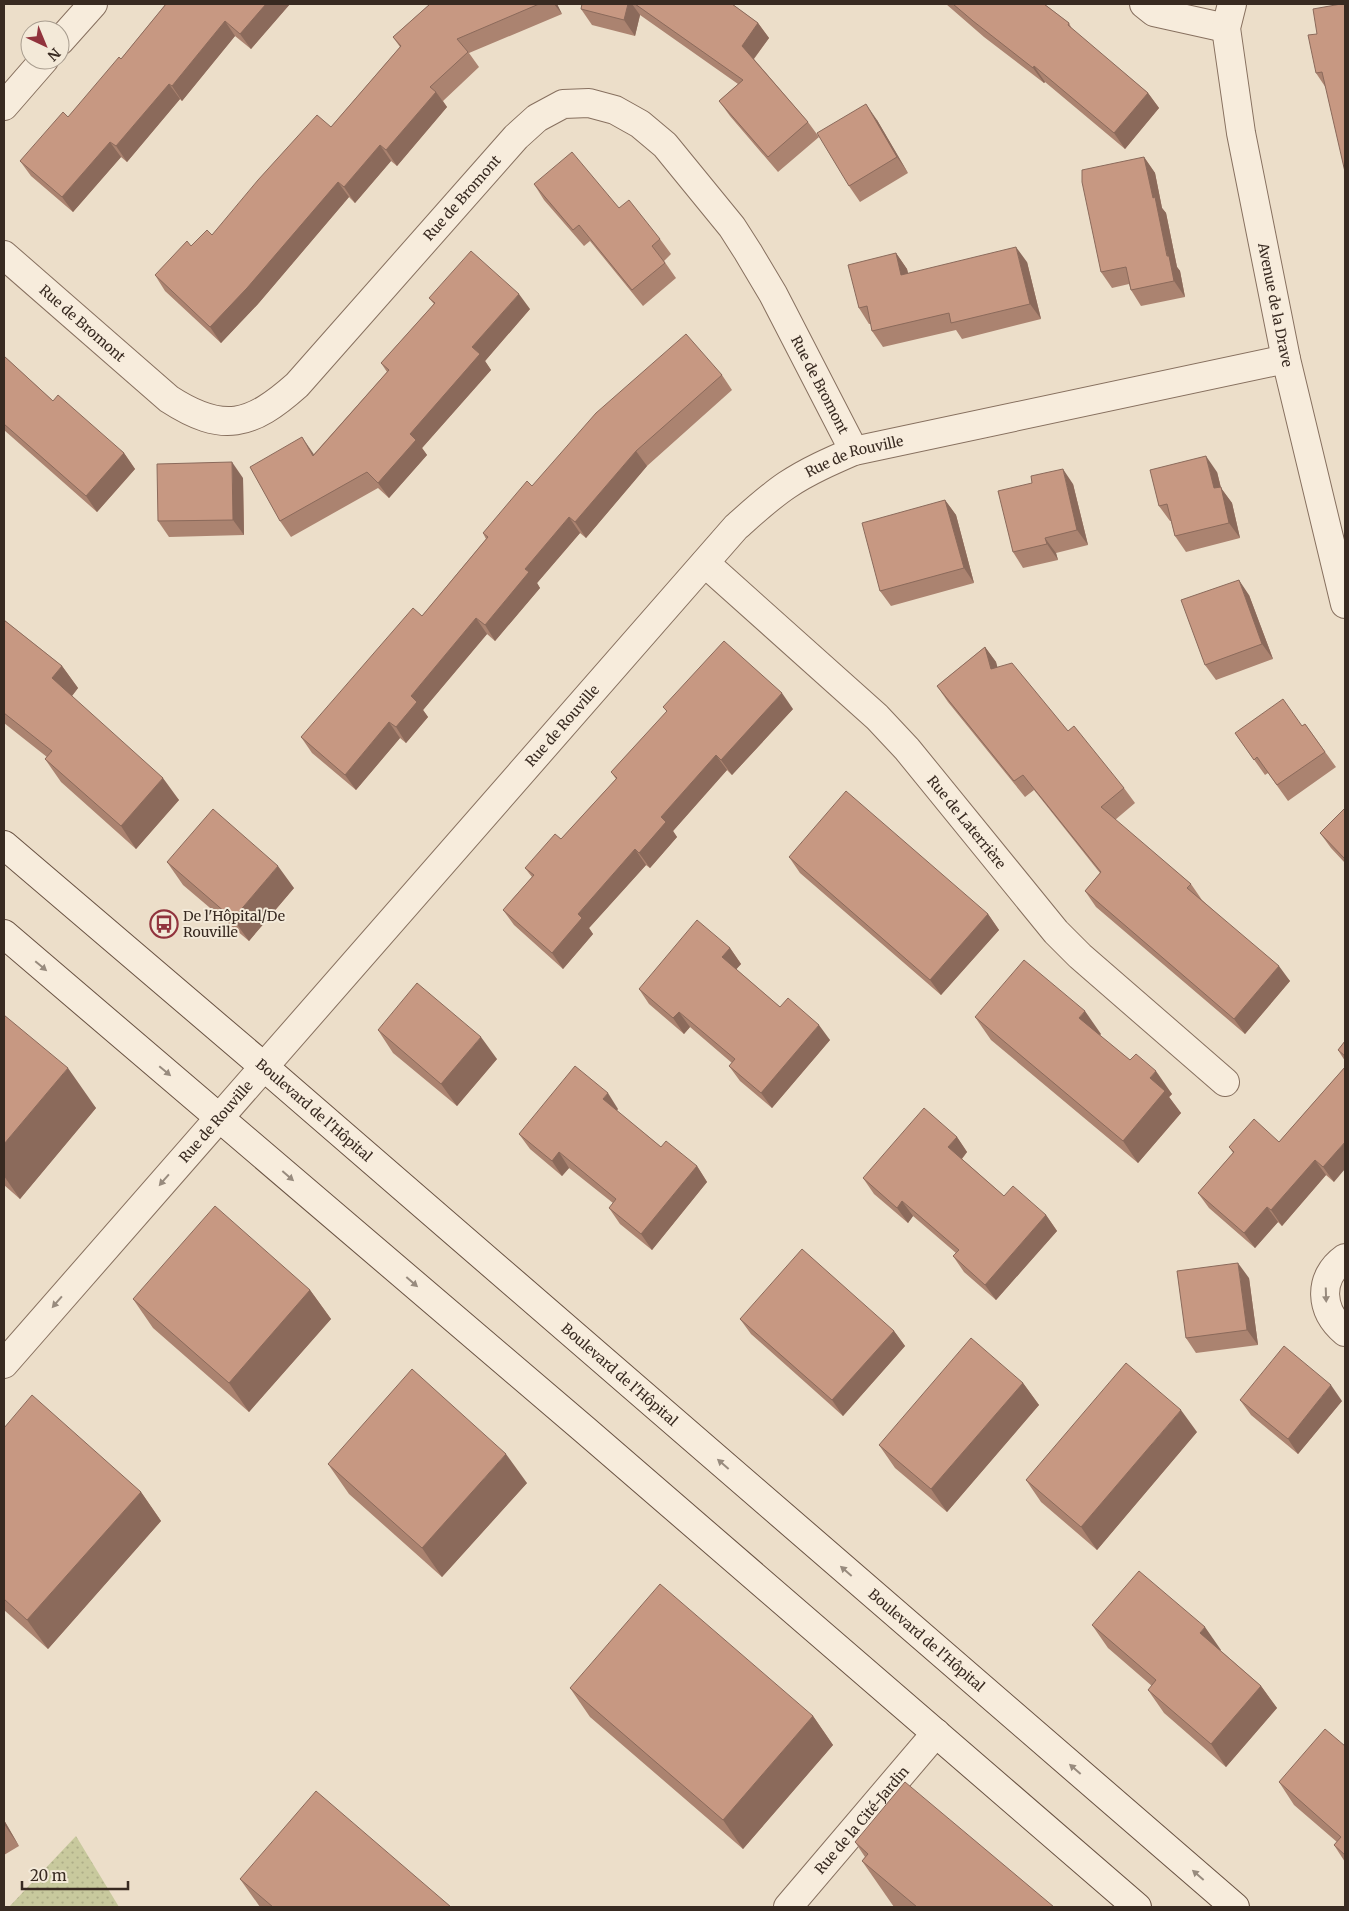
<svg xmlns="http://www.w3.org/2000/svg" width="1349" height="1911" viewBox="0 0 1349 1911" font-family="Merriweather,serif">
<defs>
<pattern id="grass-dots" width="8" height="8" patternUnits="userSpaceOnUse" patternTransform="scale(1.25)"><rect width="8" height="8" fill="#c8c99d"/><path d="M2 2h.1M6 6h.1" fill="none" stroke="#adad87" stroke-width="1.8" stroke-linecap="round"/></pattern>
</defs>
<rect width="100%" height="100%" fill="#ecdec9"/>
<!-- grass -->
<path fill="url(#grass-dots)" d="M76,1836L119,1907H9Z"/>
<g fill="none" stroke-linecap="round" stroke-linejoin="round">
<!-- minor casing -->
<g stroke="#87705f" stroke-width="30">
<g id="minor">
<path d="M1144,4L1154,12L1226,28"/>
<path id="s1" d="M1232,4L1226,28L1241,133L1286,359L1345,604"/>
<path d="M60,41L93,4"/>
<path d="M4,106L44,60"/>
<path id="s2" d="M4,255L169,399C223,434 251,426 297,385L516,137L537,118L563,104L589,103L615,110L640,124L665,145L732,227L748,252L773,294L854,451"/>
<path id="s3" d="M705,563L877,717L907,749L1056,932L1080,956L1225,1082"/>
<path d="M1345,1258C1317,1278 1320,1311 1345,1332"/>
<path id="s4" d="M4,1364L736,527C753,512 769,497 787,485C808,471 831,461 854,451L1286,359"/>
<path id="s5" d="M788,1907L936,1733"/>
</g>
</g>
<!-- secondary casing -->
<g stroke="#695242" stroke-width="30">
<g id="secondary">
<path id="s6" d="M4,845L263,1066L1235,1907"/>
<path d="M4,934L585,1430L1137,1907"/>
</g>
</g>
<!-- minor -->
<use href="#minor" stroke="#f7ecdc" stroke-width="28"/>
<!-- secondary -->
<use href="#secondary" stroke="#f7ecdc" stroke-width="28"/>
</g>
<!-- wall -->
<path fill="#ab8370" d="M166,4H290L251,49L235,36L182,101L180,99L127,162L121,157L73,212L31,176L20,161L68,117L121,59Z
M430,4H557L562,14L469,53L479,67L443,101L447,107L397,166L391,161L355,203L349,197L258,304L221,343L165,291L155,275L191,246L212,235L331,127L400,47L393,37Z
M582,4H732L758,23L769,38L754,59L808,122L819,137L778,172L730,116L719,101L738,84L640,15L635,36L592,25L581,9Z
M946,4H1044L1069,23L1072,29L1148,93L1159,108L1125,149L1045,82L1044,83L984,37Z
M1317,34L1326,88L1316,73Z
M877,120L908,173L860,202L849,186Z
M1144,157L1155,173L1162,208L1166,213L1177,267L1180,271L1185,297L1141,306L1131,290L1129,284L1112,288L1101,272Z
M534,184L619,208L660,239L671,254L664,261L676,278L643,306L590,241L584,246L544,200Z
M896,253L907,269L908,273L1027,262L1041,319L962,339L956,330L883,347L872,331L871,324H869L859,308Z
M429,298L530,309L485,361L491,370L422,448L427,455L389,498L378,488L291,537L280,521L314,454L387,372L381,363L434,304Z
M4,356L53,401L124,453L135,469L97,512L4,430Z
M722,375L732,390L647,466L586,538L580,533L537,583L540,588L495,641L487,634L423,710L428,717L406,743L400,738L356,790L312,753L301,737L422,616L486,539L483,533L532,486Z
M1217,472L1221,488L1232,503L1240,538L1186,552L1175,536L1171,521H1170L1159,506Z
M243,478L244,535L169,537L158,521Z
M1073,484L1088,545L1056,553L1058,560L1023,568L1013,552Z
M945,500L956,515L974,583L891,606L880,591Z
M1249,595L1273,659L1216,680L1205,665Z
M4,620L62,666L78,688L72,696L179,800L136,849L61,782L45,759L47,757L4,723Z
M985,647L996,662L997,667L1068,731L1124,788L1135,803L1115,820L1191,884L1202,900L1290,981L1245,1034L1096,907L1085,891L1100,873L1034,790L1025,797L948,702L937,686Z
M663,707L793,709L732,775L727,770L673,831L677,837L650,868L646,865L589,928L593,934L563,969L514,925L503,910L532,877L525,868L561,839L616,779L611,772L667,712Z
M1305,724L1336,767L1288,801L1268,773L1265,775L1235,733L1302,726Z
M1345,808V863L1331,848L1320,833Z
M789,857L988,914L999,930L941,995L800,873Z
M167,862L294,888L249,941L183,885Z
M730,948L741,964L736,969L780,1007L830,1040L772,1108L740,1081L729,1066L732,1063L690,1027L684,1034L649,1004L639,989Z
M4,1015L96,1108L20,1199L4,1185Z
M975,1017L1101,1034L1099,1035L1130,1060L1172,1094L1169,1097L1181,1113L1138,1163L991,1040Z
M378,1030L497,1059L457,1106L393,1053Z
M1345,1041V1061L1338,1050Z
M1345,1067L1334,1182L1326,1175L1282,1226L1278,1222L1255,1248L1209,1208L1198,1193L1233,1153L1229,1147L1279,1142Z
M618,1109L617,1111L661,1147L697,1166L707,1182L652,1250L620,1224L609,1208L613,1203L569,1168L562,1176L530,1149L519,1134Z
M957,1137L967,1152L962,1159L1004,1196L1046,1215L1057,1231L996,1300L964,1272L953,1256L956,1253L913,1216L908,1223L874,1194L863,1178Z
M1249,1278L1258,1345L1196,1353L1186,1338Z
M310,1290L331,1319L249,1412L153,1328L133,1299Z
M740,1319L894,1331L905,1346L843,1416L751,1334Z
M1023,1383L1039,1405L947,1512L895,1468L879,1445Z
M1240,1400L1342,1401L1298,1454L1251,1415Z
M4,1428L141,1492L161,1521L48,1649L4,1610Z
M1197,1432L1097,1550L1041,1502L1026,1480Z
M328,1464L527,1483L442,1577L349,1494Z
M1092,1625L1221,1650H1220L1261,1686L1277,1708L1226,1767L1164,1713L1148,1690L1152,1686L1108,1648Z
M570,1688L813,1716L833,1745L743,1849L590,1717Z
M1345,1746V1862L1334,1845L1337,1842L1294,1805L1279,1782Z
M4,1820L19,1846L4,1855Z
M855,1842L1054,1907H894L862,1861L865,1857Z
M240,1879L451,1907H260Z"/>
<!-- shaded-wall -->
<path fill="#8b6a5b" d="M266,4H290L251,49L240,34Z
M554,4H557L562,14Z
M628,4H632L640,15L635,36L624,20Z
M225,21L235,36L182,101L172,86Z
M758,23L769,38L752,61L742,46Z
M1034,66L1045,82L1044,83L1033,68Z
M169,84L180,99L127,162L116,146Z
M436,92L447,107L397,166L386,150Z
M1148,93L1159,108L1125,149L1114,133Z
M866,104L877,120L908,173L897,157Z
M110,142L121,157L73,212L62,197Z
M380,145L391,161L355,203L344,187Z
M1144,157L1155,173L1162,208L1166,213L1177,267L1180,271L1185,297L1174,281L1153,198Z
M338,182L349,197L258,304L221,343L210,327Z
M1016,247L1027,262L1041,319L1030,304Z
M896,253L907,269L912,291L901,275Z
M519,294L530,309L485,361L491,370L422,448L427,455L389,498L378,483L410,434L472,347Z
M302,437L313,453L324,471L313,456Z
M636,451L647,466L586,538L575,522Z
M124,453L135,469L97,512L86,496Z
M1206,456L1217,472L1221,488L1232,503L1240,538L1229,523L1214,488Z
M232,462L243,478L244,535L233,520Z
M1063,469L1073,484L1088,545L1077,530Z
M945,500L956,515L974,583L964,568Z
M569,517L580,533L537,583L540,588L495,641L485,625L525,569Z
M1045,538L1056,553L1058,560L1047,544Z
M1239,580L1249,595L1273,659L1262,644Z
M476,618L487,634L423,710L428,717L406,743L396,727L411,696Z
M985,647L996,662L1002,684L991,669Z
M62,666L78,688L68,701L52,678Z
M782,693L793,709L732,775L721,760Z
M389,722L400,738L356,790L345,775Z
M716,755L727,770L673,831L677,837L650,868L639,853L661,817Z
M163,778L179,800L136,849L121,826Z
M635,849L646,865L589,928L593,934L563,969L552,953L578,914Z
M278,866L294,888L249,941L233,919Z
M988,914L999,930L941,995L930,980Z
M730,948L741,964L733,973L722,957Z
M1279,966L1290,981L1245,1034L1234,1019Z
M1085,1011L1101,1034L1095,1041L1079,1018Z
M679,1012L690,1027L684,1034L673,1018Z
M819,1025L830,1040L772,1108L761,1093Z
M481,1037L497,1059L457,1106L441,1084Z
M68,1068L96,1108L20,1199L4,1176V1144Z
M1156,1071L1172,1094L1169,1097L1181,1113L1138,1163L1123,1141L1150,1078Z
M608,1093L618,1109L613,1114L603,1099Z
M957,1137L967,1152L959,1162L948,1147Z
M1345,1142V1169L1334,1182L1323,1167Z
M559,1152L569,1168L562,1176L552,1161Z
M1315,1160L1326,1175L1282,1226L1271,1210Z
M697,1166L707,1182L652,1250L641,1234Z
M902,1201L913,1216L908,1223L897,1208Z
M1267,1207L1278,1222L1255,1248L1244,1233Z
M1046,1215L1057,1231L996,1300L985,1285Z
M1238,1263L1249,1278L1258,1345L1247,1330Z
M310,1290L331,1319L249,1412L229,1383Z
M894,1331L905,1346L843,1416L832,1400Z
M1023,1383L1039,1405L947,1512L931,1489Z
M1331,1385L1342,1401L1298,1454L1288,1439Z
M1181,1410L1197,1432L1097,1550L1081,1527Z
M506,1454L527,1483L442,1577L422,1548Z
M141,1492L161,1521L48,1649L27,1620Z
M1205,1627L1221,1650L1216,1655L1200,1633Z
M1261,1686L1277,1708L1226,1767L1211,1744Z
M813,1716L833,1745L743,1849L723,1820Z
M4,1820L19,1846L4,1824Z"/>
<!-- building -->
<path fill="#c79882" stroke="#8b6a5b" d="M166,4H266L240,34L225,21L172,86L169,84L116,146L110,142L62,197L20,161L63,112L68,117L119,57L121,59Z
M430,4H539L457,39L468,52L430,87L436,92L386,150L380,145L344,187L338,182L247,288L210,327L155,275L187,241L191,246L207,230L212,235L258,180L317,115L331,127L401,46L393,37Z
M582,4H628L624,20L581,9Z
M635,4H732L758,23L742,46L808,122L768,157L719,101L743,80Z
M953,4H1044L1069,23L1068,25L1148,93L1114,133L1034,66L1033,68L973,21Z
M1341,4H1345V172L1322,72L1316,73L1308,35L1317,34L1313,9Z
M866,104L897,157L849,186L817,133Z
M572,152L619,208L629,200L660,239L652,246L665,263L632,290L579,225L573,230L534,184Z
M1144,157L1153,198L1155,197L1167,256H1169L1174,281L1131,290L1126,267L1101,272L1082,182V170Z
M1016,247L1030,304L951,323L949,313L872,331L867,306L859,308L848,265L896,253L901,275Z
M471,251L519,294L472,347L480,354L410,434L416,440L378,483L367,472L280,521L250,467L302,437L313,456L389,370L381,363L435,303L429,298Z
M686,334L722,375L636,451L575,522L569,517L525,569L529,572L485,625L476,618L411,696L417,702L396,727L389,722L345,775L301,737L413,608L422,616L488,537L483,533L527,481L532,486L596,413Z
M4,356L53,401L58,395L124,453L86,496L4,424Z
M1206,456L1214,488L1221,487L1229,523L1175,536L1167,504L1159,506L1150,470Z
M232,462L233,520L158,521L157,464Z
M1063,469L1077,530L1045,538L1047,544L1013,552L998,491L1032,483L1031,476Z
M945,500L964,568L880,591L862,523Z
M1239,580L1262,644L1205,665L1181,600Z
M4,620L62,666L52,678L163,778L121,826L45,759L52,751L4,713Z
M724,641L782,693L721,760L716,755L661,817L666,822L639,853L635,849L578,914L582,918L552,953L503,910L534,875L525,868L555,834L561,839L617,778L611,772L667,711L663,707Z
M985,647L991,669L1012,663L1068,731L1074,726L1124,788L1101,807L1191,884L1187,888L1279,966L1234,1019L1085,891L1101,872L1023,775L1014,781L937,686Z
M1283,699L1302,726L1305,724L1325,752L1277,785L1257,757L1254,760L1235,733Z
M846,791L988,914L930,980L789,857Z
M1345,808V859L1320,833Z
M213,809L278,866L233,919L167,862Z
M697,920L730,948L722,957L780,1007L788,998L819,1025L761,1093L729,1066L735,1059L679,1012L673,1018L639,989Z
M1024,960L1085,1011L1079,1018L1130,1060L1136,1054L1156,1071L1150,1078L1165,1091L1123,1141L975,1017Z
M417,983L481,1037L441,1084L378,1030Z
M4,1015L68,1068L4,1144Z
M1345,1041V1056L1338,1050Z
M575,1066L608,1093L603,1099L661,1147L666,1141L697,1166L641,1234L609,1208L616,1199L559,1152L552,1161L519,1134Z
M1345,1067V1142L1323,1167L1315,1160L1271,1210L1267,1207L1244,1233L1198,1193L1234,1152L1229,1147L1254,1119L1279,1142Z
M924,1108L957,1137L948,1147L1004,1196L1013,1186L1046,1215L985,1285L953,1256L959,1250L902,1201L897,1208L863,1178Z
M215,1206L310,1290L229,1383L133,1299Z
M802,1249L894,1331L832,1400L740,1319Z
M1238,1263L1247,1330L1186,1338L1177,1271Z
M971,1338L1023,1383L931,1489L879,1445Z
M1284,1346L1331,1385L1288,1439L1240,1400Z
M1126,1363L1181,1410L1081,1527L1026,1480Z
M412,1369L506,1454L422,1548L328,1464Z
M32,1395L141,1492L27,1620L4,1599V1428Z
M1139,1571L1205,1627L1200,1633L1261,1686L1211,1744L1148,1690L1156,1680L1092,1625Z
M660,1584L813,1716L723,1820L570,1688Z
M1325,1729L1345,1746V1855L1334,1845L1341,1837L1279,1782Z
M905,1782L1054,1907H917L862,1861L868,1854L855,1842Z
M316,1791L451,1907H273L240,1879Z"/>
<!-- one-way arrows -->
<defs><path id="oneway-solid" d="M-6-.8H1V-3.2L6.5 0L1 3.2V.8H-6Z" transform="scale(1.25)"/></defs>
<g fill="#988b7e">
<use href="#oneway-solid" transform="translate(41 966) rotate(40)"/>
<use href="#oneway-solid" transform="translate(165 1071) rotate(40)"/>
<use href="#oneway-solid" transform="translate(288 1176) rotate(41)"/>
<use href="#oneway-solid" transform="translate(164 1180) rotate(131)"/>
<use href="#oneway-solid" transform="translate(412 1282) rotate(41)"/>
<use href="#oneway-solid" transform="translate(1326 1295) rotate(88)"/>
<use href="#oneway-solid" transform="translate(57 1302) rotate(131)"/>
<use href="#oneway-solid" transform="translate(723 1464) rotate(-139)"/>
<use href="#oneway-solid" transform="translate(846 1571) rotate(-139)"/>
<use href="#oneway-solid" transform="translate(1075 1769) rotate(-139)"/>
<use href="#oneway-solid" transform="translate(1198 1875) rotate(-139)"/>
</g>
<!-- icons -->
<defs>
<g id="bus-ring" transform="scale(1.4375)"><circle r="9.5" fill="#f3e9d8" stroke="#91333d" stroke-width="1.5"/><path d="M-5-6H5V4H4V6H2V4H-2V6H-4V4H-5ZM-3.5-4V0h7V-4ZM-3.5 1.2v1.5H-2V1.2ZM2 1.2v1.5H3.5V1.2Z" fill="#91333d"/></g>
</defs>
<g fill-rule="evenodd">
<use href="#bus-ring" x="164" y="924"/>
</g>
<g text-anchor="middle" stroke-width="4" stroke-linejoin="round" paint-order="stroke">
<!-- street labels -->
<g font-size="14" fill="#382a21" stroke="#f3e9d8">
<text dy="5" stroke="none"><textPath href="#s2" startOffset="612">Rue de Bromont</textPath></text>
<text dy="5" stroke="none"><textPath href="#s1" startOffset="306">Avenue de la Drave</textPath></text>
<text dy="5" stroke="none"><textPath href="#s2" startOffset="104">Rue de Bromont</textPath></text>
<text dy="5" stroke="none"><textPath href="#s2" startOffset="1152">Rue de Bromont</textPath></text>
<text dy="5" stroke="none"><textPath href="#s4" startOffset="1252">Rue de Rouville</textPath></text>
<text dy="5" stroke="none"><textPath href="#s4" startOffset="848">Rue de Rouville</textPath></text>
<text dy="5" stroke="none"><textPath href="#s3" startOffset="369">Rue de Laterrière</textPath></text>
<text dy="5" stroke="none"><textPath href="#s6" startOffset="408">Boulevard de l'Hôpital</textPath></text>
<text dy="5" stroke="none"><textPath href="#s4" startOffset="322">Rue de Rouville</textPath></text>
<text dy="5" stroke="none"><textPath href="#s6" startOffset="812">Boulevard de l'Hôpital</textPath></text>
<text dy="5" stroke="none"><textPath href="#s6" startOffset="1218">Boulevard de l'Hôpital</textPath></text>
<text dy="5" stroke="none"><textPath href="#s5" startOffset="114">Rue de la Cité-Jardin</textPath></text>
</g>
<!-- poi labels -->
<g font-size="14" fill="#382a21" stroke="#f3e9d8" text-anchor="start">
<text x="183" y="921">De l'Hôpital/De<tspan x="183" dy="16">Rouville</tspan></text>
</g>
</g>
<!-- border -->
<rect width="1349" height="1911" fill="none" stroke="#382a21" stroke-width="10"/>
<!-- north arrow -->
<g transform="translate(45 45) rotate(136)"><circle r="24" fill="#f3e9d8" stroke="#a89d8f"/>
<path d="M0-4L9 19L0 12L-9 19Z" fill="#91333d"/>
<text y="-8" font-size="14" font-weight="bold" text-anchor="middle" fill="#382a21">N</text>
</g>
<!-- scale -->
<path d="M22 1881v8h106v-8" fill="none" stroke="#382a21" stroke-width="2.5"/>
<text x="30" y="1881" font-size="15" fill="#382a21" stroke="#f3e9d8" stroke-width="4" paint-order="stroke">20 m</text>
</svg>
